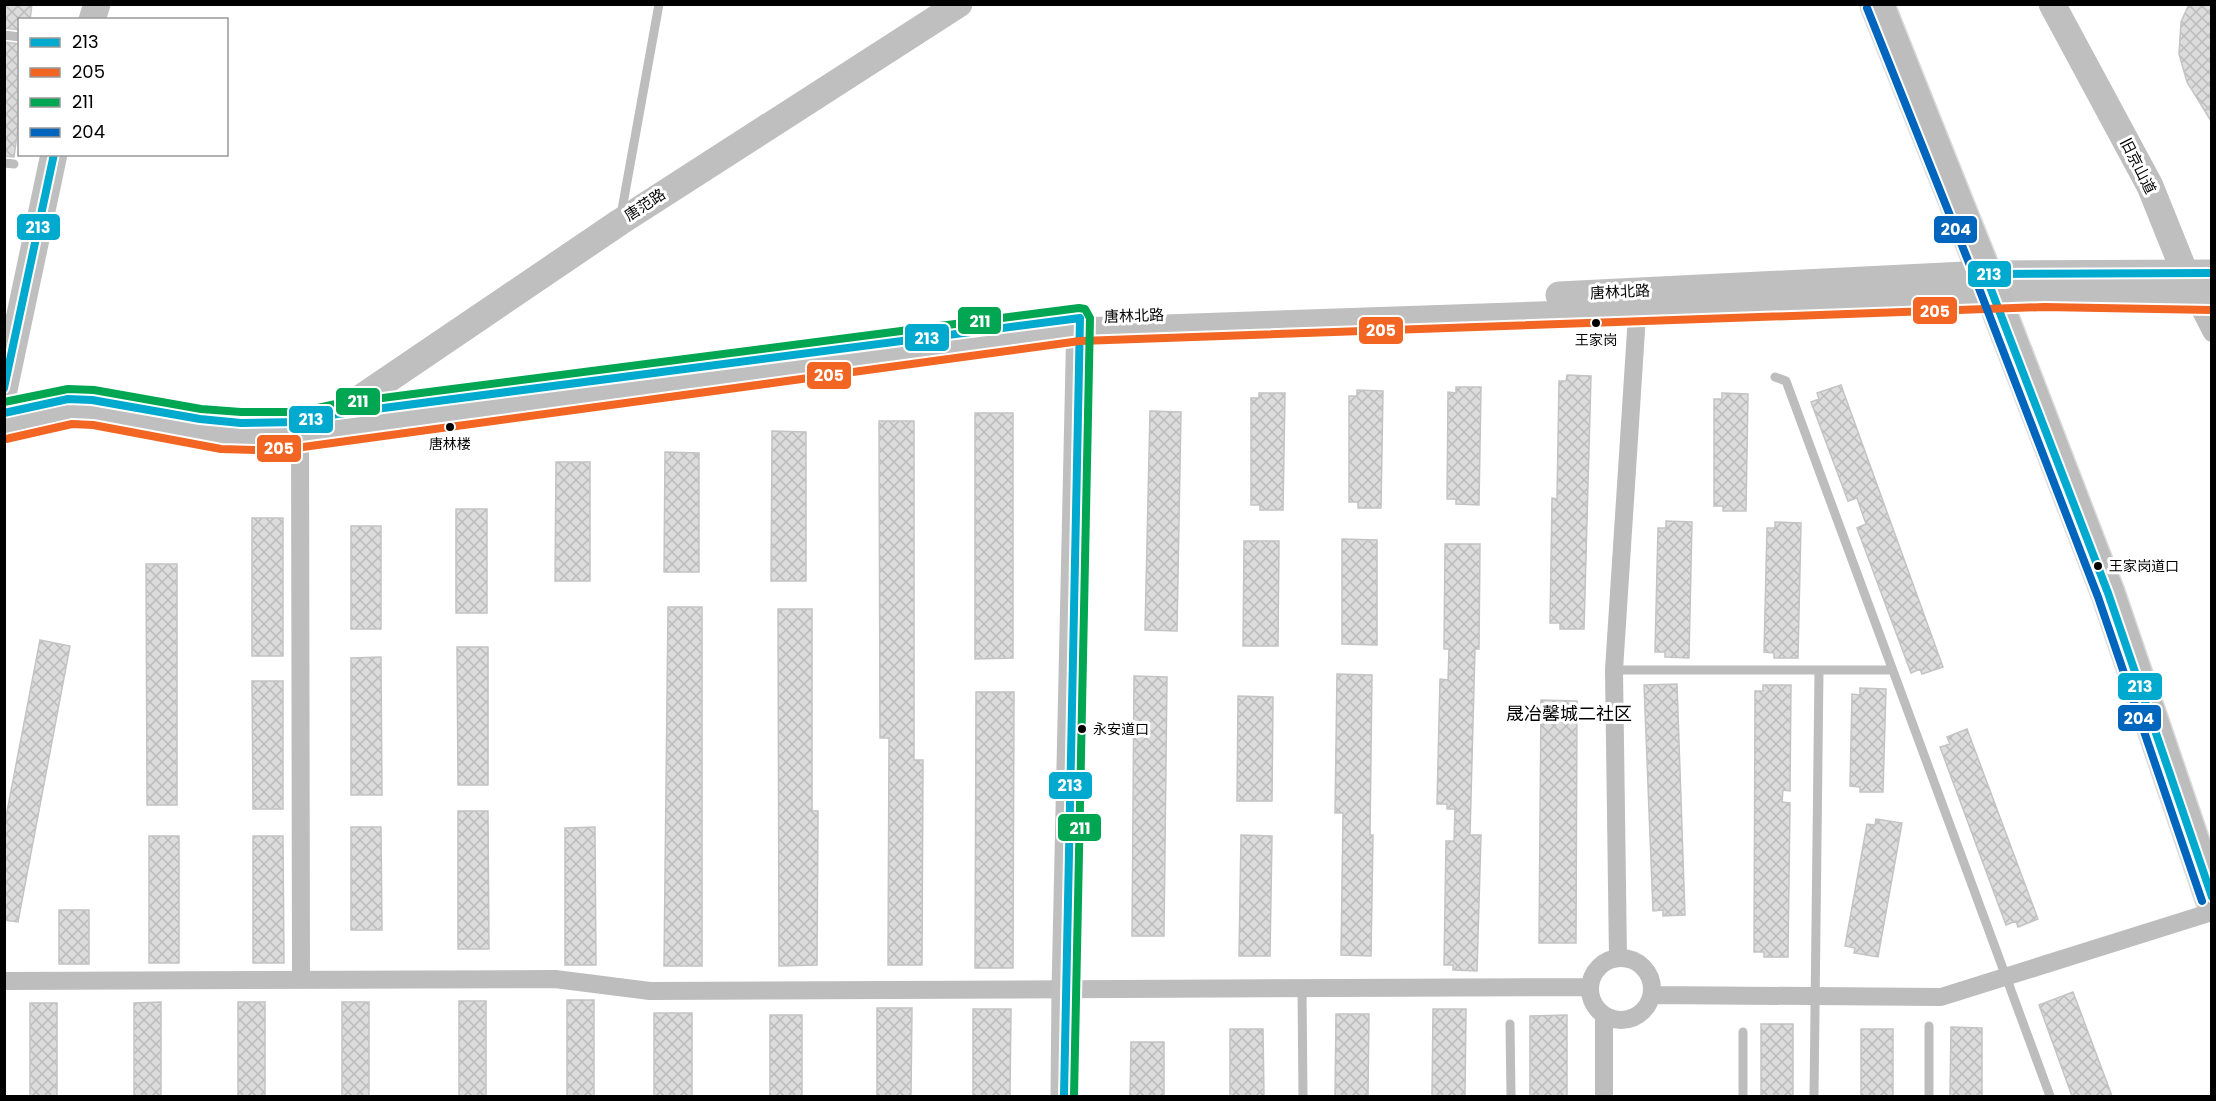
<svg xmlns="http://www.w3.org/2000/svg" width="2216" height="1101" viewBox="0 0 2216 1101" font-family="Poppins,'Noto Sans SC',sans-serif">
<defs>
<pattern id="building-cross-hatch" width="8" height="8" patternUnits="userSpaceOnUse" patternTransform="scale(1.5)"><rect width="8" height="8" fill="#dcdcdc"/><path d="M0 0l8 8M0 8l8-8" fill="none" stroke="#bbb"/></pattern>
</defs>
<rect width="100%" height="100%" fill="#fff"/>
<!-- building -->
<path fill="url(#building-cross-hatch)" stroke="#c4c4c4" stroke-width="1.5" d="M4,4H32L30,20H20V30L4,28Z
M2189,4H2211V121L2187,82L2179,54L2181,22Z
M4,42L20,44V113L14,157L4,156Z
M1567,375L1591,376L1584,629H1560V623H1550L1552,498L1557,499L1559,381H1566Z
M1841,385L1943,667L1922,674L1920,669L1911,673L1857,528L1866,524L1857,498L1848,501L1811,402L1819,399L1817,393Z
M1456,387H1481L1479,505L1456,504V499H1447L1448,392L1456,393Z
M1357,390L1383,391L1381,508H1358V502H1349V396H1357Z
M1259,393H1285L1283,510H1260V505H1251V398H1259Z
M1722,393L1748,394L1746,511H1723V506H1714V399H1722Z
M1150,411L1181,412L1177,631L1145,630Z
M975,413H1013V658L975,659Z
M879,421H914V760H923L922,965H888L889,738H880Z
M772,431L806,432V581H771Z
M665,452L699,453V572H664Z
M556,462H590V581H555Z
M456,509H487V613H456Z
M252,518H283V656H252Z
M1666,521L1692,522L1689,658L1665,657V652H1655L1658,528H1666Z
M1775,522L1801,523L1798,658H1774V653L1764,652L1767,528H1775Z
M351,526H381V629H351Z
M1342,539L1377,540V645L1342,644Z
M1244,541H1279L1278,646H1243Z
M1445,544H1480L1479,649H1475L1470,835H1481L1477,971L1453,970V965H1444L1446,841H1454L1455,809H1447V804H1437L1440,679L1448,680L1449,649H1444Z
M146,564H177V805H147Z
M668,607H702V966H664Z
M778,609H812V811H818L817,965L779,966Z
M40,640L70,646L18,922L4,920V827Z
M457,647H488V785H458Z
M381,657L382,795H351V658Z
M1337,674L1372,675L1370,835H1373L1371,956L1341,955L1343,813H1335Z
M1134,676L1167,677L1164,936H1132Z
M252,681H283V809H253Z
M1677,684L1685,915L1663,916V910L1653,911L1644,685Z
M1763,685H1791L1790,791L1783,790L1782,802L1790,803L1788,957H1764V952H1754L1755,691H1763Z
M1860,688L1886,689L1883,792H1860V787L1850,786L1852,694L1860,695Z
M976,692H1014L1013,968H975Z
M1238,696L1273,697L1272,801H1237Z
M1541,700L1577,701L1576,943H1539Z
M1967,729L2038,919L2018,927L2016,921L2006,925L1940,747L1950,744L1947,737Z
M458,811H488L489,949H458Z
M1876,819L1902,823L1878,957L1854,953L1855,948L1845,946L1867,824L1875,825Z
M351,827H381L382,930H351Z
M595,827L596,965H565V828Z
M1241,835L1272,836L1270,956H1239Z
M149,836H179V963H149Z
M253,836H283L284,963H253Z
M59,910H89V964H59Z
M2073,992L2112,1096H2072L2039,1005Z
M567,1000H594V1096H567Z
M459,1001H486V1096H459Z
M161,1002V1096H134V1003Z
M238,1002H265V1096H238Z
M342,1002H369V1096H342Z
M30,1003H57V1096H30Z
M877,1008H912L911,1096H877Z
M973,1009H1011L1010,1096H973Z
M1433,1009H1466L1465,1096H1432Z
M654,1013H692V1096H654Z
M1336,1014H1369L1368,1096H1335Z
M770,1015H802V1096H770Z
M1567,1015V1096H1530V1016Z
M1761,1024H1793V1096H1761Z
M1951,1027L1982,1028V1096H1950Z
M1230,1029H1263L1264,1096H1230Z
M1861,1029H1893V1096H1861Z
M1131,1042H1164V1096H1130Z"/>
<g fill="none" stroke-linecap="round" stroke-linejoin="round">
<!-- highway casing -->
<g stroke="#dbdbdb" stroke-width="36">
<path id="highway" d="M1877,4L1985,274L2108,593L2212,898"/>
</g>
<!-- lane -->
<path stroke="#bdbdbd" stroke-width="9" d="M4,35L20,37
M4,163L14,164
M621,215L659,4
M1775,377L1786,381L2050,1096
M1614,670H1892
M1302,988L1303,1096
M1510,1024L1511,1096
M1929,1026V1096
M1743,1096V1032
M1814,1096L1819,670"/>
<!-- street -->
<path stroke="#bdbdbd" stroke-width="18" d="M2195,300L2212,333
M300,422L301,980
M1590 989a31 31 0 1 1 62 0a31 31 0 1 1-62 0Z
M1618,958L1614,670L1638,300
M4,981L555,979L650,991L1589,987
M1652,995L1941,997L2212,912
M1604,1096V1016"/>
<!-- secondary -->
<path stroke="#bfbfbf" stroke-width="27" d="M2052,4L2150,186L2191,288
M92,20L97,4
M1559,295L1985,274L2212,273
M4,390L54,154
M337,414L620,222L959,4
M4,429L71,413L94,415L222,439L254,440L302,437L1079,331L1995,299L2044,296L2212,300
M1064,1096L1065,990L1080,318"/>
<!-- highway -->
<use href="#highway" stroke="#bdbdbd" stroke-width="33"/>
<!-- bus-1 casing -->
<g stroke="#fff" stroke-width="12">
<path id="bus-1" d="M2212,273L1985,274L2108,593L2212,897
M4,388L54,154
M4,413L68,399L92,400L200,419L241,423L300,422L337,414L1080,318L1064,1096"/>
</g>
<!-- bus-2 casing -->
<g stroke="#fff" stroke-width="12">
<path id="bus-2" d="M6,439L72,424L93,425L221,449L255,450L303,447L1080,341L2044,307L2212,310"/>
</g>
<!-- bus-3 casing -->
<g stroke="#fff" stroke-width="12">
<path id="bus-3" d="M4,402L68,389L94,390L201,409L241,412H299L336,404L1079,308L1085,309L1090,318L1074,1096"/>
</g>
<!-- bus-4 casing -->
<g stroke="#fff" stroke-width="12">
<path id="bus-4" d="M1867,8L1975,278L2098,597L2202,901"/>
</g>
<!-- bus-1 -->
<use href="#bus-1" stroke="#00a9ce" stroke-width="8"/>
<!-- bus-2 -->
<use href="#bus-2" stroke="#f26522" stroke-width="8"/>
<!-- bus-3 -->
<use href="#bus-3" stroke="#00a651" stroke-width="8"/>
<!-- bus-4 -->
<use href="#bus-4" stroke="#0065bd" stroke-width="8"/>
</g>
<!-- markers -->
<g fill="#000" stroke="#fff" stroke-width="2">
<circle cx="1596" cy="323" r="5"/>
<circle cx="450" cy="427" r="5"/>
<circle cx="2098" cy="566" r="5"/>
<circle cx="1082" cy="729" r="5"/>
</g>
<g text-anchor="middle" stroke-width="6" stroke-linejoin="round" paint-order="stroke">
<!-- bus labels -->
<g font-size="14" fill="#000" stroke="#fff">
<text x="1596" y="345">王家岗</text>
<text x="450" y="449">唐林楼</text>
<text x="2109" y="571" text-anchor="start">王家岗道口</text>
<text x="1093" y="734" text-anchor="start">永安道口</text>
</g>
<!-- street labels -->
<g font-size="15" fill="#000" stroke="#fff">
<text transform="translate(2138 166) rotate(63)" y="5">旧京山道</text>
<text transform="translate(645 205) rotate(-33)" y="5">唐范路</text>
<text transform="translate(1620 292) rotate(-3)" y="5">唐林北路</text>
<text transform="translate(1134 316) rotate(-2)" y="5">唐林北路</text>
</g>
<!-- quarter labels -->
<g font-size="18" fill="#000" stroke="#fff">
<text x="1569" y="720">晟冶馨城二社区</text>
</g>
</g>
<g stroke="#fff" stroke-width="2">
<rect x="16" y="213" width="45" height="28" rx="6" fill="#00a9ce"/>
<rect x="1933" y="215" width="45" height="29" rx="6" fill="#0065bd"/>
<rect x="1967" y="260" width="45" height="28" rx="6" fill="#00a9ce"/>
<rect x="1912" y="296" width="46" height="29" rx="6" fill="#f26522"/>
<rect x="957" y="306" width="45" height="29" rx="6" fill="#00a651"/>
<rect x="1358" y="316" width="46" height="29" rx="6" fill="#f26522"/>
<rect x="904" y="323" width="46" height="29" rx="6" fill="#00a9ce"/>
<rect x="806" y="361" width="46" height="29" rx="6" fill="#f26522"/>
<rect x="335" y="387" width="46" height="29" rx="6" fill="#00a651"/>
<rect x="288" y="405" width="46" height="29" rx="6" fill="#00a9ce"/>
<rect x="256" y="434" width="46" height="29" rx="6" fill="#f26522"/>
<rect x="2117" y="672" width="46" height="29" rx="6" fill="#00a9ce"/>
<rect x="2117" y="704" width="45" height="28" rx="6" fill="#0065bd"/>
<rect x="1048" y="771" width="45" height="29" rx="6" fill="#00a9ce"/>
<rect x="1057" y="813" width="45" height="29" rx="6" fill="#00a651"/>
</g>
<g font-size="16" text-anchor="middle" font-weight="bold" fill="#fff">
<text x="38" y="233">213</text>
<text x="1956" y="235">204</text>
<text x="1989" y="280">213</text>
<text x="1935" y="317">205</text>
<text x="980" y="327">211</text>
<text x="1381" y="336">205</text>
<text x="927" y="344">213</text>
<text x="829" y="381">205</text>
<text x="358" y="407">211</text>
<text x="311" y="425">213</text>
<text x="279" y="454">205</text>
<text x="2140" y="692">213</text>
<text x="2139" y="724">204</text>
<text x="1070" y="791">213</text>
<text x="1080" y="834">211</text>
</g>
<!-- border -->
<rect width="2216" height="1101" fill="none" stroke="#000000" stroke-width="12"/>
<!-- legend -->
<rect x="18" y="18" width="210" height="138" fill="#ffffff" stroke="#999999" stroke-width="1.5"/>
<rect x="30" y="38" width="30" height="9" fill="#00a9ce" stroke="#999999" stroke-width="1.5"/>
<text x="72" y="48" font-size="18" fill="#000000">213</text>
<rect x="30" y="68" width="30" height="9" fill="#f26522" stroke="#999999" stroke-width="1.5"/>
<text x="72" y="78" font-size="18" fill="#000000">205</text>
<rect x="30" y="98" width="30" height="9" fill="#00a651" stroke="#999999" stroke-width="1.5"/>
<text x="72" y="108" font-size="18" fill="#000000">211</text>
<rect x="30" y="128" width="30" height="9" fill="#0065bd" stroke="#999999" stroke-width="1.5"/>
<text x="72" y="138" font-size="18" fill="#000000">204</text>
</svg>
